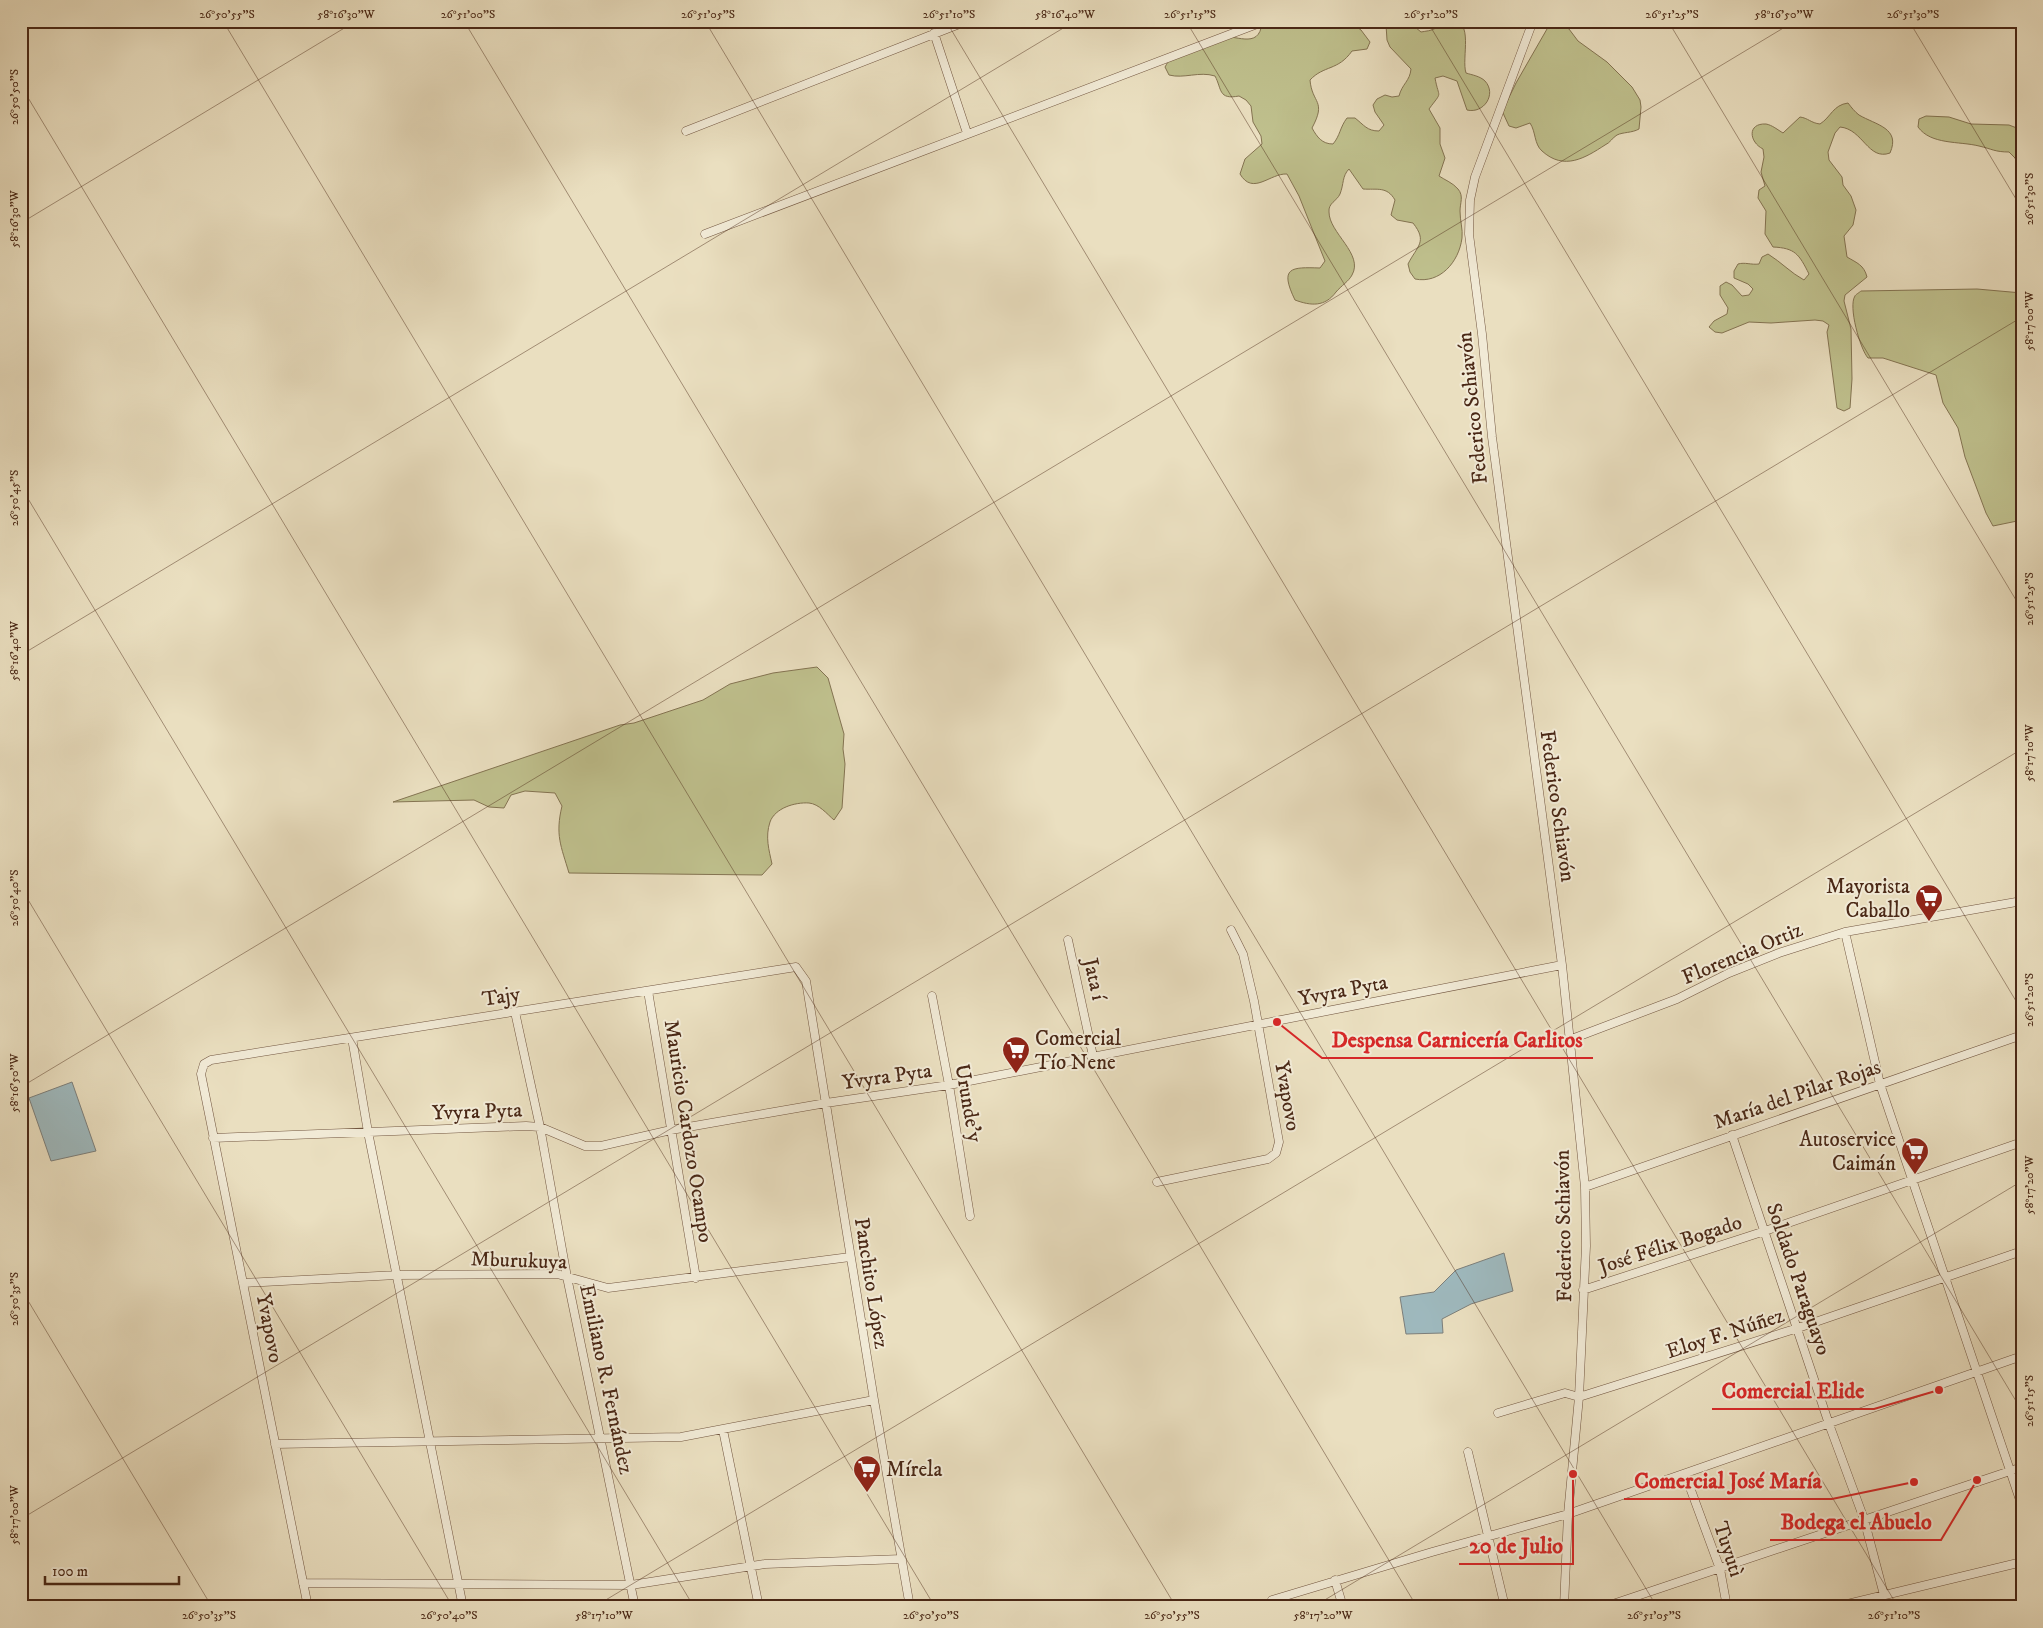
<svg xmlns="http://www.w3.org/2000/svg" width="2043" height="1628" viewBox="0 0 2043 1628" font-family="'IM FELL DW Pica',serif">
<rect width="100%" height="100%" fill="#eadfc0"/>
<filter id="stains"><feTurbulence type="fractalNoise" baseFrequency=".004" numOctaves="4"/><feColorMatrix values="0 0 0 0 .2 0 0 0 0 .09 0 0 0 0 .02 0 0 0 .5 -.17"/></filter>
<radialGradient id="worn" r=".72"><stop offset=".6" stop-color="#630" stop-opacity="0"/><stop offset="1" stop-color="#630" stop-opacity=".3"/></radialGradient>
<!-- green -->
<path fill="#bfc08d" stroke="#847452" d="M1268,21H1348L1361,30L1370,42L1367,49L1352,51C1338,71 1324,65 1310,80C1312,104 1327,100 1312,128C1317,137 1322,144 1333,144C1340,136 1340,127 1347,118H1355C1364,125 1367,131 1379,131L1384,125L1375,112L1373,105L1377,99L1385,95L1392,97L1399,96C1402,84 1410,81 1411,69L1390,47L1387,40L1386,25L1380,21H1415V27L1421,32C1426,31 1431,31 1436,28C1441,26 1445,22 1450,21C1475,18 1461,58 1466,73C1472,75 1480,76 1485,81C1497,94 1484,114 1467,110L1457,81L1443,76L1435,78C1439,100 1443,90 1429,109L1440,128V144L1445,158L1439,176C1445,180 1453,183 1458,189C1464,196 1460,203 1460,211C1460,221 1463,229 1462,238C1459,262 1440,284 1415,279L1410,272L1408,264C1417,246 1428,242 1413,223L1397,220L1391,215L1395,200C1387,186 1377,190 1363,189L1349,169C1342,176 1344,184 1340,194C1337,201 1328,203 1329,212C1329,233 1364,254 1352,275C1349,281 1341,286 1336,292C1325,307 1311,306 1295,300C1279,267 1291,267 1320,268L1325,261L1299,196L1287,174C1270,173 1253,196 1240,174L1245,159L1262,144L1261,136L1253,122L1251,106L1246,100L1239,96C1218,100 1222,89 1215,76C1199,71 1184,79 1169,75L1165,67C1167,64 1169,59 1171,57C1176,53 1210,39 1218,37C1234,33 1259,51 1262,23Z
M1558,22L1569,29L1578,41L1607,62L1632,87L1640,100L1641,107L1639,129C1632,133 1623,132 1617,135C1613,137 1610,143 1605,145C1585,158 1564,171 1542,151C1534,144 1536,132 1530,123L1516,128L1509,126L1503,113L1501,114L1516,83L1547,29L1551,23Z
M1848,103C1851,107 1855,112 1859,115C1876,125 1901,128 1890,153C1868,161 1863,129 1840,127L1835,133L1828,152L1829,160L1842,177L1843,185L1851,196L1856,210L1853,225L1844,236L1847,257C1857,263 1864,265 1867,277L1845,295L1844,301L1851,329L1852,379L1850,408L1844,411L1837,408L1827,332L1829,325L1823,321L1815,320L1771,323L1749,322L1722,333L1715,332L1709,327L1714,321L1727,314L1728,308L1720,295V286L1726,282L1732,285L1742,296L1749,295L1753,289L1748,284L1734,278V271L1738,264C1745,262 1751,265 1759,264L1762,257L1768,254C1781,262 1791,273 1804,280L1809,274C1799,254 1795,248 1773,247L1765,234L1766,211L1758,198L1759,190L1765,186L1761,172L1764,157L1763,149C1749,142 1747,123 1766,124C1772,125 1778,130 1783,133L1800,117C1808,118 1811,123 1820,124C1831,117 1833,105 1848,103Z
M1926,116L1949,117L1971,124L2009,125L2022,130V175L2015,158L2009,152C1995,152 1992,149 1979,146C1959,141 1931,145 1918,127L1919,119Z
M1977,289L2022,293V520L1993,526L1986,513L1965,457L1958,428L1943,403L1936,375L1883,358H1868C1860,349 1848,306 1855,296C1855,295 1860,292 1861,291Z
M817,667L828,678L844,734L843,749L845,764L842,808L834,820C827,814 819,804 809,803C795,802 775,808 770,822C765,837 769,850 772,864L762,875L569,873C561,846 555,835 562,806L555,793L525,791L511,795L504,808L489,807L474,800L393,802L620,725L634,723L703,700L730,684L773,673Z"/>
<!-- water -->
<path fill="#9eb9be" stroke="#7c7f7b" d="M72,1082L96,1151L51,1161L29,1098Z
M1504,1253L1513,1291L1471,1304L1442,1319L1443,1333L1406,1334L1400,1297L1434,1292L1456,1270Z"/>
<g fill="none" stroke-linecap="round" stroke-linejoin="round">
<!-- minor casing -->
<g stroke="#725640" stroke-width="9">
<path id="minor" d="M1533,21L1475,177L1470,200L1469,234L1482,334L1492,437L1562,965L1585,1187L1586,1246L1579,1397L1568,1514L1564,1607
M934,33L967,133
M686,131L967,21
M705,234L1265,21
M1845,932L1880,1084L2022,1506
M1068,940L1093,1056
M648,991L696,1278
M932,996L949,1085L970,1216
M515,1012L540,1127L567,1277L635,1607
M352,1038L368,1132L463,1607
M1569,1040L1677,999L1729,973L1779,953L1845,932L2022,901
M1732,1135L1829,1424L1864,1519L1884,1595V1607
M213,1138L526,1126L540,1127L585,1146H601L671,1130L826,1103L949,1085L1562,965
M1157,1182L1268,1159L1276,1153L1279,1142L1254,1001L1243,954L1231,930
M1585,1187L2022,1035
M243,1283L397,1275L557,1274L608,1288L850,1257
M1583,1290L1765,1231L2022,1142
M1498,1413L1565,1393L1579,1397L1798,1328L2022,1251
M723,1430L759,1607
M275,1444L681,1437L874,1400
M1468,1452L1505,1607
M1685,1474L1720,1569L1727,1607
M1335,1580L1343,1607
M303,1583L631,1585L765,1564L902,1559
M1272,1600L1432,1552L1568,1514L2022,1356
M308,1607L201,1074L204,1064L211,1060L796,967L806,981L874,1400L910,1607
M1604,1607L2022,1467
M1835,1607L2022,1562"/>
</g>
<!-- minor -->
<use href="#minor" stroke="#f1ead6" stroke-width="8"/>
</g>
<!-- ticks -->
<path fill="none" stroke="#4a2816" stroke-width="1" stroke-opacity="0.45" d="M223,21L1176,1607M464,21L1417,1607M705,21L1657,1607M946,21L1898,1607M1186,21L2022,1411M1427,21L2022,1011M1668,21L2022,610M1909,21L2022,209M21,86L935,1607M21,223L356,21M21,487L694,1607M21,655L1075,21M21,888L453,1607M21,1087L1795,21M21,1289L212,1607M21,1519L2022,317M594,1607L2022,749M1313,1607L2022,1181"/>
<!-- icons -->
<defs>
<g id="supermarket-pin" transform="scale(1.4375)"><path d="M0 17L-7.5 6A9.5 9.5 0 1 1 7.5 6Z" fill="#8f2418" stroke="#f1ead6"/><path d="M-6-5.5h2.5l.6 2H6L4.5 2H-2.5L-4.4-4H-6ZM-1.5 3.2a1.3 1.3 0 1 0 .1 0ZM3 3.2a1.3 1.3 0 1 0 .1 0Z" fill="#fff"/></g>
</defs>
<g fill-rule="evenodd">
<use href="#supermarket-pin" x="1929" y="898"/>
<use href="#supermarket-pin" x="1016" y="1050"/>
<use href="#supermarket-pin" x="1915" y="1151"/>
<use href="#supermarket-pin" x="867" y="1469"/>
</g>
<g text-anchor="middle" stroke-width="4" stroke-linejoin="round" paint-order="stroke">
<!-- street labels -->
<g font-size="21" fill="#4a2816" stroke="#f1ead6">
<text transform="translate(1472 408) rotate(-96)" y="7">Federico Schiavón</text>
<text transform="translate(1558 806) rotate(82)" y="7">Federico Schiavón</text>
<text transform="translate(1742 953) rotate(-23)" y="7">Florencia Ortiz</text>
<text transform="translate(1095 979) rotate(77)" y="7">Jata í</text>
<text transform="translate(1343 990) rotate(-11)" y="7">Yvyra Pyta</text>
<text transform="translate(501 996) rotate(-9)" y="7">Tajy</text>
<text transform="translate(887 1076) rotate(-8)" y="7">Yvyra Pyta</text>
<text transform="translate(1797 1094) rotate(-19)" y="7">María del Pilar Rojas</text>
<text transform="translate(1288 1096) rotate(80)" y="7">Yvapovo</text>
<text transform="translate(969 1103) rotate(80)" y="7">Urunde'y</text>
<text transform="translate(477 1111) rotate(-2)" y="7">Yvyra Pyta</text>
<text transform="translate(689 1131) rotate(81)" y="7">Mauricio Cardozo Ocampo</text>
<text transform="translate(1563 1226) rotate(-91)" y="7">Federico Schiavón</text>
<text transform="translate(1670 1244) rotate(-18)" y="7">José Félix Bogado</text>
<text transform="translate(519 1260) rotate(2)" y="7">Mburukuya</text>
<text transform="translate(1799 1279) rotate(71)" y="7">Soldado Paraguayo</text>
<text transform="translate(872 1283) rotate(81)" y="7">Panchito López</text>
<text transform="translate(270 1328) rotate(79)" y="7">Yvapovo</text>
<text transform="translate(1725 1333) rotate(-18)" y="7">Eloy F. Núñez</text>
<text transform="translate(607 1379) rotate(78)" y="7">Emiliano R. Fernández</text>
<text transform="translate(1729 1549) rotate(72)" y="7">Tuyutì</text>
</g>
<!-- poi labels -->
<g font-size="21" fill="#4a2816" stroke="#f1ead6" text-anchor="end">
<text x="1910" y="893">Mayorista<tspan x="1910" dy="24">Caballo</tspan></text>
<text x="1035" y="1045" text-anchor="start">Comercial<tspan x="1035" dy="24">Tío Nene</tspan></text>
<text x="1896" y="1146">Autoservice<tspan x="1896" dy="24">Caimán</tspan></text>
<text x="886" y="1476" text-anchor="start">Mírela</text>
</g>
</g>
<!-- callouts -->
<path fill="none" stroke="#d62828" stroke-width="2" d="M1277 1022L1322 1058H1593M1939 1390L1874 1409H1712M1914 1482L1832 1499H1624M1977 1480L1941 1540H1770M1573 1474L1573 1564H1459"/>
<g fill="#d62828" stroke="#f1ead6" stroke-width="2">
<circle cx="1277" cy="1022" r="5"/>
<circle cx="1939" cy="1390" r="5"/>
<circle cx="1914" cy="1482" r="5"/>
<circle cx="1977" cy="1480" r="5"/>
<circle cx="1573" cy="1474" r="5"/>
</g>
<g font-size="22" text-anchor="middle" font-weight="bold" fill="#d62828" stroke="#f1ead6" stroke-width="4" stroke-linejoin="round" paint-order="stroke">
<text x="1457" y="1047">Despensa Carnicería Carlitos</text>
<text x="1793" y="1398">Comercial Elide</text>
<text x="1728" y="1488">Comercial José María</text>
<text x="1856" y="1529">Bodega el Abuelo</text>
<text x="1516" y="1553">20 de Julio</text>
</g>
<!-- margin -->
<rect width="2043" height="1628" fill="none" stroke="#eadfc0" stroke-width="55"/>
<!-- scale -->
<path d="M45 1576v8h134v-8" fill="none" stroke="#4a2816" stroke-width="2.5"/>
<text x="52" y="1576" font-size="15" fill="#4a2816" stroke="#f1ead6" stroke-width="4" paint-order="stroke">100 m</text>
<rect x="28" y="28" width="1988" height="1572" fill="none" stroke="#4a2816" stroke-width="2"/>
<g font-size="12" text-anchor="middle" fill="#4a2816">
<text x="227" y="18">26°50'55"S</text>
<text x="346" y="18">58°16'30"W</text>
<text x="468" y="18">26°51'00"S</text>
<text x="708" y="18">26°51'05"S</text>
<text x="949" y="18">26°51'10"S</text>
<text x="1065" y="18">58°16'40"W</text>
<text x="1190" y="18">26°51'15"S</text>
<text x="1431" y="18">26°51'20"S</text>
<text x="1672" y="18">26°51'25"S</text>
<text x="1784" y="18">58°16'50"W</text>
<text x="1913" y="18">26°51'30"S</text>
<text transform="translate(14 97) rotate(-90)" y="4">26°50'50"S</text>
<text transform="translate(2029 199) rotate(-90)" y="4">26°51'30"S</text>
<text transform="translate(14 219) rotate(-90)" y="4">58°16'30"W</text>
<text transform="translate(2029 321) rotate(-90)" y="4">58°17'00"W</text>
<text transform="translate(14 498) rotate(-90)" y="4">26°50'45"S</text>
<text transform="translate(2029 599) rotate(-90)" y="4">26°51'25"S</text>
<text transform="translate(14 651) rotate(-90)" y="4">58°16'40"W</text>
<text transform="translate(2029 753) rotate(-90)" y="4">58°17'10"W</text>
<text transform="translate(14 898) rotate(-90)" y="4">26°50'40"S</text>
<text transform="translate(2029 1000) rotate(-90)" y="4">26°51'20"S</text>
<text transform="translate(14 1083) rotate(-90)" y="4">58°16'50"W</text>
<text transform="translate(2029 1185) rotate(-90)" y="4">58°17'20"W</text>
<text transform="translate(14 1299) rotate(-90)" y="4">26°50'35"S</text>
<text transform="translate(2029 1401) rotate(-90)" y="4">26°51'15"S</text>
<text transform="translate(14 1515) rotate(-90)" y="4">58°17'00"W</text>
<text x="209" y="1619">26°50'35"S</text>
<text x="449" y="1619">26°50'40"S</text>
<text x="604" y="1619">58°17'10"W</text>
<text x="931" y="1619">26°50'50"S</text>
<text x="1172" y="1619">26°50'55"S</text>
<text x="1323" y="1619">58°17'20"W</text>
<text x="1654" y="1619">26°51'05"S</text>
<text x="1894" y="1619">26°51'10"S</text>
</g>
<rect width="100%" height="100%" filter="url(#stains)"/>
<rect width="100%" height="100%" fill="url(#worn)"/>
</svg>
